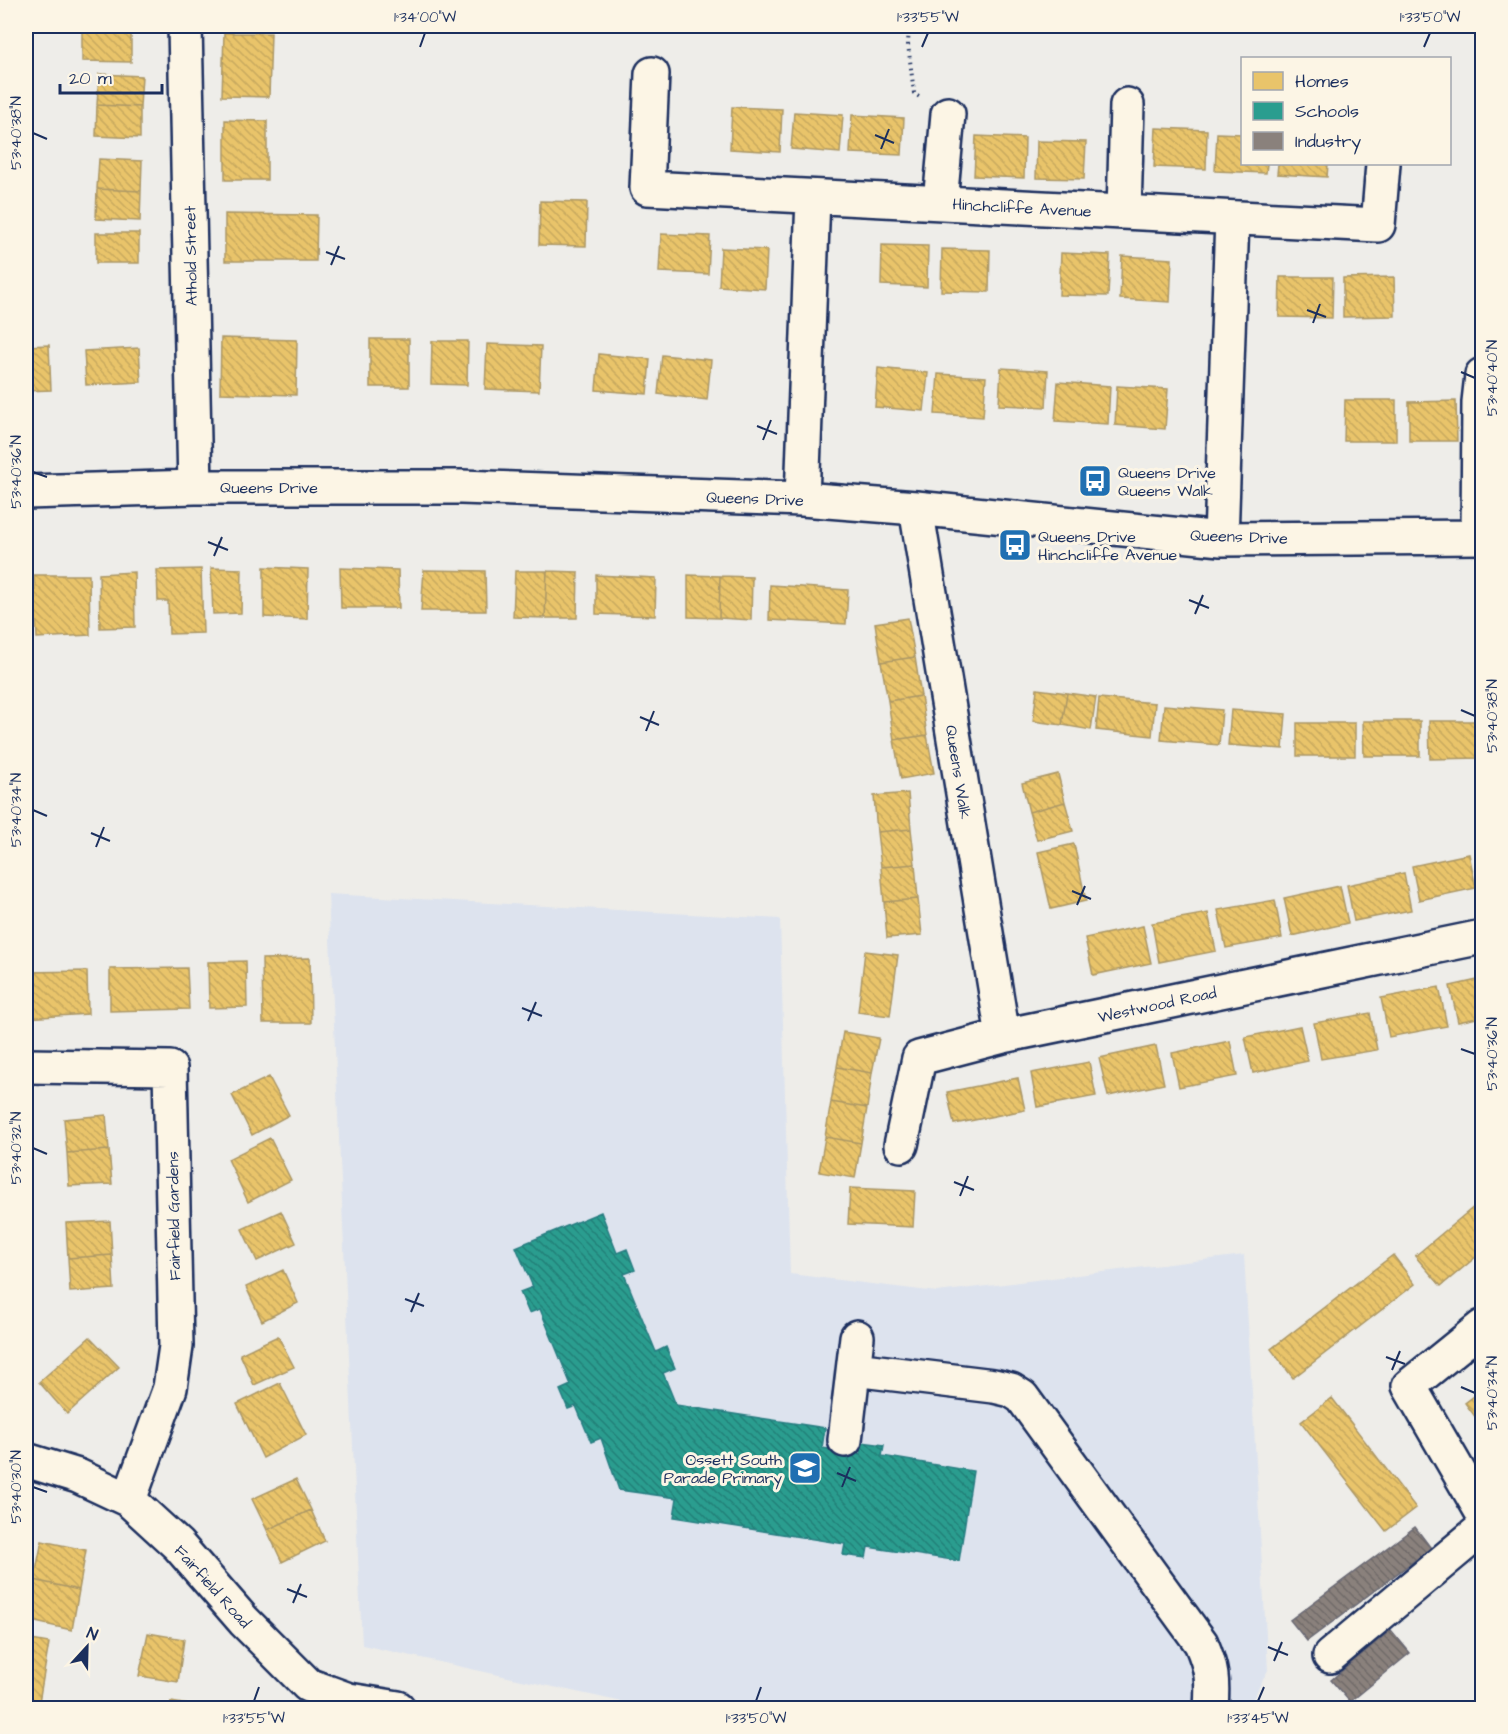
<svg xmlns="http://www.w3.org/2000/svg" width="1508" height="1734" viewBox="0 0 1508 1734" font-family="'Architects Daughter',sans-serif">
<defs>
<pattern id="homes-back-hatch" width="6" height="6" patternUnits="userSpaceOnUse" patternTransform="scale(1.5)"><rect width="6" height="6" fill="#e9c46a"/><path d="M-1 5l2 2M0 0l6 6M5-1l2 2" fill="none" stroke="#c7a95e"/></pattern>
<pattern id="schools-back-hatch" width="6" height="6" patternUnits="userSpaceOnUse" patternTransform="scale(1.5)"><rect width="6" height="6" fill="#2a9d8f"/><path d="M-1 5l2 2M0 0l6 6M5-1l2 2" fill="none" stroke="#238078"/></pattern>
<pattern id="industry-back-hatch" width="6" height="6" patternUnits="userSpaceOnUse" patternTransform="scale(1.5)"><rect width="6" height="6" fill="#8a817c"/><path d="M-1 5l2 2M0 0l6 6M5-1l2 2" fill="none" stroke="#706a69"/></pattern>
</defs>
<rect width="100%" height="100%" fill="#eeede9"/>
<filter id="ink" filterUnits="userSpaceOnUse"><feTurbulence type="fractalNoise" baseFrequency=".0167" numOctaves="2"/><feDisplacementMap in="SourceGraphic" scale="12" xChannelSelector="R" yChannelSelector="G"/><feConvolveMatrix kernelMatrix="1 2 1 2 8 2 1 2 1" color-interpolation-filters="sRGB"/></filter>
<g filter="url(#ink)">
<!-- built -->
<path fill="#dde3ee" d="M328,894L780,919L790,1274L937,1292L1244,1255L1268,1670L1248,1708H650L362,1645Z"/>
<!-- homes -->
<path fill="url(#homes-back-hatch)" stroke="#ab9766" stroke-width="1.5" d="M82,26H131V62L82,61Z
M224,33H271L269,97L222,96Z
M99,74L142,76L140,107L97,105Z
M97,105L140,107V138L96,136Z
M732,107L782,109L780,152L730,149Z
M794,112L843,115L840,153L791,149Z
M852,115L904,118L902,155L850,153Z
M225,120L267,121V180H225Z
M1156,128L1207,130L1206,169L1154,167Z
M1217,133L1242,134V164H1267L1266,173L1215,171Z
M976,136L1025,138L1024,178L974,176Z
M1037,141L1086,142L1084,179L1036,178Z
M99,159L142,161L141,191L97,189Z
M1278,164H1328L1327,177L1277,174Z
M97,189L141,191L140,221L96,219Z
M540,201L587,202L586,246L539,245Z
M225,214L317,215L316,261H225Z
M96,233H139V263H96Z
M661,234L710,236L708,274L659,272Z
M882,245L928,246L927,287L881,285Z
M721,248L767,250L765,289L719,286Z
M942,249L990,250L989,292L941,291Z
M1061,253L1110,255L1108,296L1059,295Z
M1122,256L1172,259L1170,302L1120,299Z
M1280,277H1333L1332,318L1279,317Z
M1394,277L1395,316L1343,317V278Z
M221,338L297,340L296,395L220,393Z
M370,339H409V387H370Z
M432,341H468L467,385L431,384Z
M487,344L541,346L539,391L485,389Z
M49,345L51,390L26,391V346Z
M139,348L141,382L86,385L84,351Z
M599,354L650,359L647,394L596,390Z
M662,355L711,360L707,400L658,394Z
M878,368L928,373L924,411L875,407Z
M1001,368L1048,371L1046,407L999,405Z
M938,374L986,377L983,417L935,414Z
M1058,382L1110,386L1108,424L1055,421Z
M1117,386L1168,389L1165,429L1115,425Z
M1345,400H1396V441H1344Z
M1456,401L1457,441H1409V402Z
M264,567L308,569L307,619L264,617Z
M211,568L242,569L241,613L213,614Z
M340,568L398,570L399,608H341Z
M201,569L203,633L169,634L168,601H158L157,570Z
M424,570L485,571L486,611H421Z
M515,571H547L545,618L513,617Z
M547,571L578,572L577,618H545Z
M134,572L135,627L100,628L99,574Z
M34,575H89L90,635L37,638Z
M596,575L656,578L655,616L596,614Z
M688,575L720,576L719,618L688,617Z
M720,576L752,577L751,620L719,618Z
M770,585L848,590L846,624L769,620Z
M908,618L915,657L881,662L875,623Z
M915,657L921,696L888,701L881,662Z
M1037,689L1067,693L1062,725L1033,721Z
M1067,693L1096,697L1091,730L1062,725Z
M921,696L927,735L894,740L888,701Z
M1099,698L1155,703L1152,736L1096,730Z
M1164,705L1222,710L1219,745L1161,740Z
M1231,710L1286,714L1283,749L1228,745Z
M1363,721H1420V756H1364Z
M1429,721H1482V758L1430,759Z
M1297,723H1355V756H1297Z
M927,735L934,773L901,779L894,740Z
M1058,774L1065,802L1029,812L1022,783Z
M908,793L911,829L877,832L874,796Z
M1065,802L1073,831L1037,840L1029,812Z
M911,829L915,864L881,867L877,832Z
M1074,844L1086,901L1051,909L1038,852Z
M1469,854L1476,888L1419,900L1412,866Z
M915,864L918,899L884,902L881,867Z
M1404,873L1411,910L1354,921L1347,885Z
M1340,886L1348,923L1292,936L1284,898Z
M918,899L922,935L887,938L884,902Z
M1275,900L1282,938L1226,948L1218,910Z
M1208,913L1216,951L1159,962L1152,923Z
M1143,926L1151,963L1093,975L1085,938Z
M865,951L898,955L890,1016L858,1012Z
M310,958L311,1023H263L262,959Z
M246,961L247,1007L209,1008L208,962Z
M187,968L189,1009L110,1011V969Z
M87,971L88,1014L26,1018V972Z
M1482,979V1017L1458,1022L1450,986Z
M1439,987L1447,1026L1389,1037L1381,998Z
M1370,1013L1377,1050L1321,1059L1314,1023Z
M1300,1026L1308,1061L1253,1073L1245,1037Z
M843,1032L879,1038L872,1073L837,1067Z
M1230,1041L1237,1076L1179,1087L1172,1053Z
M1156,1046L1164,1084L1108,1096L1099,1058Z
M1089,1062L1096,1096L1037,1107L1031,1073Z
M837,1067L872,1073L867,1108L831,1102Z
M269,1077L289,1115L252,1135L232,1095Z
M1018,1078L1025,1110L954,1124L947,1092Z
M831,1102L867,1108L861,1143L825,1137Z
M106,1115L109,1150L67,1153L64,1119Z
M825,1137L861,1143L855,1178L819,1172Z
M270,1138L291,1180L248,1202L228,1159Z
M109,1150L112,1184L69,1186L67,1153Z
M850,1188L915,1191L913,1227L848,1224Z
M1482,1200V1252L1441,1286L1415,1256Z
M281,1211L296,1243L257,1261L242,1229Z
M110,1221L112,1255L68,1258L66,1223Z
M112,1255L114,1289L70,1292L68,1258Z
M1393,1255L1415,1284L1293,1378L1271,1349Z
M283,1270L298,1303L262,1321L246,1287Z
M278,1336L294,1367L254,1385L240,1354Z
M90,1337L119,1367L67,1414L39,1382Z
M280,1383L306,1435L263,1458L237,1404Z
M1482,1390V1426L1465,1403Z
M1332,1398L1416,1508L1386,1531L1301,1422Z
M296,1479L311,1510L267,1530L252,1499Z
M311,1510L325,1541L282,1562L267,1530Z
M42,1541L86,1550L79,1590L34,1580Z
M34,1580L79,1590L72,1630L26,1620Z
M148,1633L184,1639L178,1682L139,1676Z
M26,1639L49,1643L38,1708H26Z
M171,1702L207,1708H170Z"/>
<!-- schools -->
<path fill="url(#schools-back-hatch)" stroke="#267c80" stroke-width="1.5" d="M601,1212L617,1253L627,1249L635,1270L624,1274L656,1352L666,1347L675,1368L663,1373L676,1405L825,1428L822,1448L860,1454L862,1442L884,1445L882,1456L973,1471L959,1561L868,1547L866,1558L843,1555L845,1544L674,1517L677,1498L619,1490L601,1438L591,1442L576,1406L568,1409L560,1390L571,1385L540,1309L529,1313L520,1292L533,1287L516,1247Z"/>
<!-- industry -->
<path fill="url(#industry-back-hatch)" stroke="#696873" stroke-width="1.5" d="M1415,1527L1431,1548L1307,1641L1290,1620Z
M1391,1630L1410,1653L1350,1702L1331,1680Z"/>
<g fill="none" stroke-linecap="round" stroke-linejoin="round">
<!-- minor casing -->
<g stroke="#1b2f5e" stroke-width="38">
<path id="minor" d="M185,26L195,487
M652,74L647,188L1378,225L1383,164
M940,203L948,114
M1124,212L1127,105
M26,492L195,487H461L802,499L916,508L1221,539L1482,537
M802,499L813,197
M916,508L1003,1036
M1478,537L1479,402L1482,375
M1221,539L1232,218
M26,1066L170,1068L176,1346L170,1388L129,1500
M901,1145L919,1058L1003,1036L1482,937
M1482,1327L1409,1386L1482,1512
M854,1369L994,1386L1011,1390L1022,1397L1201,1643C1212,1669 1213,1680 1211,1708
M845,1440L857,1337
M26,1460L78,1476L129,1500L178,1545L244,1621L308,1685L349,1700L398,1708
M1330,1656L1482,1529"/>
</g>
<!-- path -->
<path stroke="#1b2f5e" stroke-width="4" stroke-dasharray="1.5 4.5" stroke-linecap="butt" d="M909,26L908,44L914,93L921,98"/>
<!-- minor -->
<use href="#minor" stroke="#fcf5e5" stroke-width="33"/>
</g>
</g>
<!-- ticks -->
<path fill="none" stroke="#1b2f5e" stroke-width="2" d="M420,47L425,33M922,47L928,33M1424,47L1430,33M33,133L47,139M875,135L894,143M881,149L889,129M326,252L345,259M331,265L339,246M1307,310L1326,317M1313,323L1320,304M1461,372L1475,378M757,426L777,434M763,440L771,420M33,472L47,477M208,542L228,550M214,556L222,537M1189,600L1209,608M1195,614L1203,595M1461,710L1475,716M640,717L659,725M646,731L654,711M33,810L47,816M91,833L110,841M96,847L104,827M1072,891L1091,899M1077,905L1085,886M522,1008L542,1016M528,1021L536,1002M1461,1049L1475,1054M33,1148L47,1154M954,1182L974,1190M960,1196L968,1176M405,1299L424,1306M411,1312L419,1293M1386,1357L1405,1364M1392,1370L1400,1351M1461,1387L1475,1393M837,1473L856,1481M33,1487L47,1492M842,1487L850,1467M287,1589L307,1597M293,1603L301,1584M1268,1647L1288,1655M1274,1661L1282,1642M254,1701L259,1687M756,1701L761,1687M1258,1701L1264,1687"/>
<!-- icons -->
<defs>
<g id="bus-square" transform="scale(1.725)"><rect x="-9" y="-9" width="18" height="18" rx="4" fill="#1f6fb2" stroke="#fcf5e5"/><path d="M-5-6H5V4H4V6H2V4H-2V6H-4V4H-5ZM-3.5-4V0h7V-4ZM-3.5 1.2v1.5H-2V1.2ZM2 1.2v1.5H3.5V1.2Z" fill="#fff"/></g>
<g id="school-square" transform="scale(1.725)"><rect x="-9" y="-9" width="18" height="18" rx="4" fill="#1f6fb2" stroke="#fcf5e5"/><path d="M0-5L7-2L0 1L-7-2ZM-4 1L0 2.5L4 1V4Q0 6-4 4Z" fill="#fff"/></g>
</defs>
<g fill-rule="evenodd">
<use href="#bus-square" x="1095" y="481"/>
<use href="#bus-square" x="1015" y="545"/>
<use href="#school-square" x="805" y="1468"/>
</g>
<g text-anchor="middle" stroke-width="6" stroke-linejoin="round" paint-order="stroke">
<!-- street labels -->
<g font-size="16" fill="#1b2f5e" stroke="#fcf5e5">
<text transform="translate(1022 207) rotate(3)" y="6">Hinchcliffe Avenue</text>
<text transform="translate(190 256) rotate(-91)" y="6">Athold Street</text>
<text x="269" y="493">Queens Drive</text>
<text transform="translate(755 498) rotate(2)" y="6">Queens Drive</text>
<text transform="translate(1239 536) rotate(2)" y="6">Queens Drive</text>
<text transform="translate(959 772) rotate(81)" y="6">Queens Walk</text>
<text transform="translate(1157 1004) rotate(-12)" y="6">Westwood Road</text>
<text transform="translate(173 1216) rotate(-91)" y="6">Fairfield Gardens</text>
<text transform="translate(213 1586) rotate(48)" y="6">Fairfield Road</text>
</g>
<!-- poi labels -->
<g font-size="16" fill="#1b2f5e" stroke="#fcf5e5" text-anchor="start">
<text x="1118" y="478">Queens Drive<tspan x="1118" dy="18">Queens Walk</tspan></text>
<text x="1038" y="542">Queens Drive<tspan x="1038" dy="18">Hinchcliffe Avenue</tspan></text>
<text x="782" y="1465" text-anchor="end">Ossett South<tspan x="782" dy="18">Parade Primary</tspan></text>
</g>
</g>
<!-- margin -->
<rect width="1508" height="1734" fill="none" stroke="#fcf5e5" stroke-width="66"/>
<!-- legend -->
<rect x="1241" y="57" width="210" height="108" fill="#fcf5e5" stroke="#a2a6af" stroke-width="1.5"/>
<rect x="1253" y="72" width="30" height="18" fill="#e9c46a" stroke="#a2a6af" stroke-width="1.5"/>
<text x="1295" y="87" font-size="18" fill="#1b2f5e">Homes</text>
<rect x="1253" y="102" width="30" height="18" fill="#2a9d8f" stroke="#a2a6af" stroke-width="1.5"/>
<text x="1295" y="117" font-size="18" fill="#1b2f5e">Schools</text>
<rect x="1253" y="132" width="30" height="18" fill="#8a817c" stroke="#a2a6af" stroke-width="1.5"/>
<text x="1295" y="147" font-size="18" fill="#1b2f5e">Industry</text>
<!-- north arrow -->
<g transform="translate(87 1647) rotate(22)" stroke="#fcf5e5" stroke-width="4.5" paint-order="stroke">
<path d="M0-4.5L10 22L0 15L-10 22Z" fill="#1b2f5e"/>
<text y="-9" font-size="16" font-weight="bold" text-anchor="middle" fill="#1b2f5e">N</text>
</g>
<!-- scale -->
<path d="M60 84v9h102v-9" fill="none" stroke="#1b2f5e" stroke-width="3"/>
<text x="69" y="84" font-size="18" fill="#1b2f5e" stroke="#fcf5e5" stroke-width="4.5" paint-order="stroke">20 m</text>
<rect x="33" y="33" width="1442" height="1668" fill="none" stroke="#1b2f5e" stroke-width="2"/>
<g font-size="15" text-anchor="middle" fill="#1b2f5e">
<text x="425" y="22">1°34'00"W</text>
<text x="928" y="22">1°33'55"W</text>
<text x="1430" y="22">1°33'50"W</text>
<text transform="translate(16 133) rotate(-90)" y="5">53°40'38"N</text>
<text transform="translate(1492 378) rotate(-90)" y="5">53°40'40"N</text>
<text transform="translate(16 472) rotate(-90)" y="5">53°40'36"N</text>
<text transform="translate(1492 716) rotate(-90)" y="5">53°40'38"N</text>
<text transform="translate(16 810) rotate(-90)" y="5">53°40'34"N</text>
<text transform="translate(1492 1054) rotate(-90)" y="5">53°40'36"N</text>
<text transform="translate(16 1148) rotate(-90)" y="5">53°40'32"N</text>
<text transform="translate(1492 1393) rotate(-90)" y="5">53°40'34"N</text>
<text transform="translate(16 1487) rotate(-90)" y="5">53°40'30"N</text>
<text x="254" y="1723">1°33'55"W</text>
<text x="756" y="1723">1°33'50"W</text>
<text x="1258" y="1723">1°33'45"W</text>
</g>
</svg>
